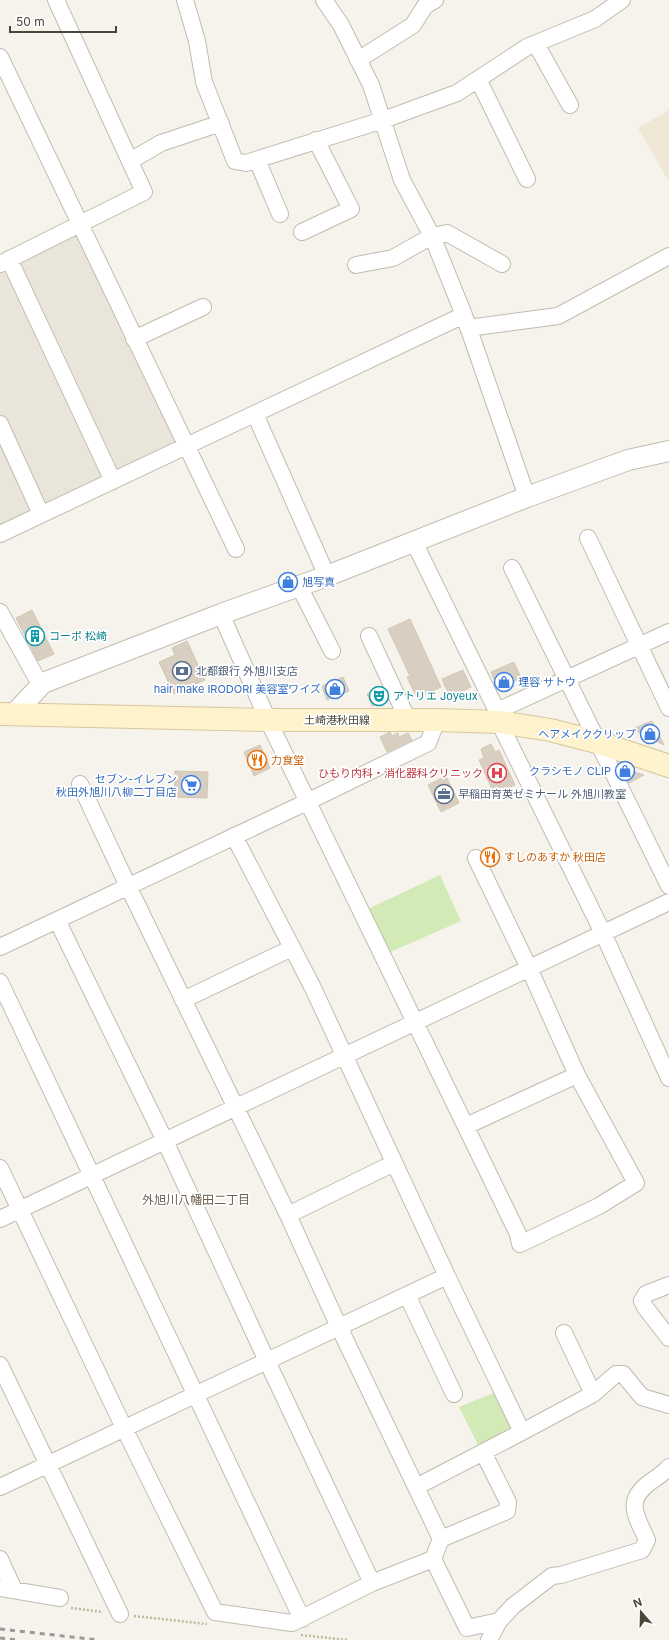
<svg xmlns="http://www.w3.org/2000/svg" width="669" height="1640" viewBox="0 0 669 1640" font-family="Inter,'Noto Sans JP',sans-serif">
<rect width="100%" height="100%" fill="#f6f3ec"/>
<!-- residential -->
<path fill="#eae5da" d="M80,225L186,447L0,537V263Z"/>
<!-- education -->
<path fill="#efe8d6" d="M669,110V182L638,128Z"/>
<!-- green -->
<path fill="#d2eab5" d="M440,875L461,921L388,953L368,909Z
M496,1392L514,1429L479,1447L459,1407Z"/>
<!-- building -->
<path fill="#d8cfc1" stroke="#d3c7b4" d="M32,610L54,654L38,661L16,618Z
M410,619L441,687L417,698L407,677L410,676L388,629Z
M187,641L205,680L174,694L159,662L175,655L172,648Z
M514,662L521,678L498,689L491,672Z
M463,670L471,687L450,697L442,679Z
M343,677L349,691L327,700L322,686Z
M382,687L388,700L372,706L367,694Z
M652,721L664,745L632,729Z
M390,732L392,736L398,733L399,737L408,733L412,740L387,752L380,737Z
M491,744L495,752L499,750L515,785L494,794L479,760L484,758L481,749Z
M260,745L270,768L254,776L244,752Z
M621,768L644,775L629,783Z
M175,771L208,772L207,798L174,797Z
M446,776L459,803L441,812L428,785Z"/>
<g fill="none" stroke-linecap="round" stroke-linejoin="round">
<!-- minor casing -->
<g stroke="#c2bbae" stroke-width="18">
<path id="minor" d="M185,0L197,41L204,82L235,161L246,163L383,120L457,93L527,47L595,19L622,0
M324,0L341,25L371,85L402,180L432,236L464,315L527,497
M536,44L570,105
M0,57L236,549
M358,60L413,25L425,6L435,0
M478,79L527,179
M257,160L280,214
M130,161L161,143L221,123
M302,232L351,209L316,140
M9,259L113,481
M0,264L144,192L56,0
M356,265L393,258L432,236L447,233L502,264
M468,328L558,316L669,256
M134,339L203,307
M255,414L327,576
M0,424L41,514
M0,534L464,315
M588,538L669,708
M414,542L497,711L499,722L603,933L669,1078
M512,568L669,886
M299,586L332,651
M0,612L41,686
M221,614L268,720L518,1234L520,1244L599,1206L636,1183L577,1075L529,968L476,858
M369,636L408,720
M497,711L669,632
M234,836L312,986L447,1276L522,1432
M57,920L165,1141L267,1361L372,1583
M0,947L309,801L428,743L437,720
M0,982L302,1619
M183,1000L292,948
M466,1126L577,1075
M0,1168L124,1428L215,1612L292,1623L372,1583L433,1559L441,1539L339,1327L288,1215L128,886L80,784
M288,1215L394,1163
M0,1219L669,902
M669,1285L646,1294L642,1301L645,1307L669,1338
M407,1295L454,1394
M0,1365L120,1614
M593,1394L616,1374H623L642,1397L669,1405
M0,1487L447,1276
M416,1487L522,1432L593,1394L564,1333
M441,1539L507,1511L508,1502L483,1452
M0,1559L14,1590
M433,1559L467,1628L499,1621
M0,1588L60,1598
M489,1640L499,1621L513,1606L552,1576L561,1575L642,1550L647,1540C637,1517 624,1502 649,1483C656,1478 664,1473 669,1467"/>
</g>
<!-- tertiary casing -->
<g stroke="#c2bbae" stroke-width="22">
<path id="tertiary" d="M14,714L43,683L221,614L327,576L527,497L628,460L669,451"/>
</g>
<!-- secondary casing -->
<g stroke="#d6c79b" stroke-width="24">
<path id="secondary" d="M0,714L268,720H437L499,722L550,730L597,742L669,766"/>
</g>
<!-- path -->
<path stroke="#c4b79f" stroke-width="2.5" stroke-dasharray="2 2" stroke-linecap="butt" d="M71,1608L103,1612
M134,1616L207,1624
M301,1635L348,1640"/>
<!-- minor -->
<use href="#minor" stroke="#fff" stroke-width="16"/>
<!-- tertiary -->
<use href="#tertiary" stroke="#fff" stroke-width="20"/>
<!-- secondary -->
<use href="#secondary" stroke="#fff3cd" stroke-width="22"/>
<!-- rail -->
<path stroke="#9a9a9a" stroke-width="3" stroke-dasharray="5 5" stroke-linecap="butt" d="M0,1629L99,1640
M0,1638L17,1640"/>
</g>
<!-- icons -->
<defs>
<g id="shop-ring" transform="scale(1)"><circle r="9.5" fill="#fff" stroke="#3f7fe0" stroke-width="1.5"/><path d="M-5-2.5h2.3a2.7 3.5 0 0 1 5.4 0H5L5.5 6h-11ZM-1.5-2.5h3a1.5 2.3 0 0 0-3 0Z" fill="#3f7fe0"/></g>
<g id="building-ring" transform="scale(1)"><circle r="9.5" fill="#fff" stroke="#0f9aa8" stroke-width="1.5"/><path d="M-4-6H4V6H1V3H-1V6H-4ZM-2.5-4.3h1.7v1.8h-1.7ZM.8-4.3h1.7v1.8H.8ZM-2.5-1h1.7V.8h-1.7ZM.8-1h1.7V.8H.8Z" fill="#0f9aa8"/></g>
<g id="bank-ring" transform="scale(1)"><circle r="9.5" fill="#fff" stroke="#5c6f8a" stroke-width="1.5"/><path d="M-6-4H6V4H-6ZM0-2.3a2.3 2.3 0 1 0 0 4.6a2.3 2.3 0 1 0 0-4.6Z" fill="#5c6f8a"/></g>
<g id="theatre-ring" transform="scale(1)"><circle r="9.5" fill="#fff" stroke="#0f9aa8" stroke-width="1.5"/><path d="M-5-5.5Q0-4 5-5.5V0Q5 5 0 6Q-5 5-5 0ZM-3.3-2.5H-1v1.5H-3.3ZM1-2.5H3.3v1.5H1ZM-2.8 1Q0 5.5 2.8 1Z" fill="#0f9aa8"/></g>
<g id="restaurant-ring" transform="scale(1)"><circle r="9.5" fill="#fff" stroke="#e8710a" stroke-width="1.5"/><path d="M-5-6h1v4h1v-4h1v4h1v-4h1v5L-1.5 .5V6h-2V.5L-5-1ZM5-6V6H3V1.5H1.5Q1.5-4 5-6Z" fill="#e8710a"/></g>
<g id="hospital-ring" transform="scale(1)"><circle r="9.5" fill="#fff" stroke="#e0444e" stroke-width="1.5"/><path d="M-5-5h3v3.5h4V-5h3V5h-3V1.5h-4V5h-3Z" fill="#e0444e"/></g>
<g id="supermarket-ring" transform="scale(1)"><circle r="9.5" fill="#fff" stroke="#3f7fe0" stroke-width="1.5"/><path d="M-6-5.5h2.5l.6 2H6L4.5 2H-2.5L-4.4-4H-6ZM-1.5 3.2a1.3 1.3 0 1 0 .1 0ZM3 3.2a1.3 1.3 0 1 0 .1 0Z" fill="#3f7fe0"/></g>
<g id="office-ring" transform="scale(1)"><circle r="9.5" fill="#fff" stroke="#5c6f8a" stroke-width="1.5"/><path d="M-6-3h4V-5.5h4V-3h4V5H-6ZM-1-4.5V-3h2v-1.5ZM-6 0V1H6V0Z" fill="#5c6f8a"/></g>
</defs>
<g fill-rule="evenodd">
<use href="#shop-ring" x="288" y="582"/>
<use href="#building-ring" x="35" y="636"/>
<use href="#bank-ring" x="182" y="671"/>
<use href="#shop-ring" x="504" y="682"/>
<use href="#shop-ring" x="335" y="689"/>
<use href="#theatre-ring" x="379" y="696"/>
<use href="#shop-ring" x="650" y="734"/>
<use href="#restaurant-ring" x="257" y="760"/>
<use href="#shop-ring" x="625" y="771"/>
<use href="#hospital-ring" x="497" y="773"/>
<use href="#supermarket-ring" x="191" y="785"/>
<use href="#office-ring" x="444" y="794"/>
<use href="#restaurant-ring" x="490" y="857"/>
</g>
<g text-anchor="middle" stroke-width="3.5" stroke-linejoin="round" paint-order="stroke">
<!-- shop labels -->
<g font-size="11" fill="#366cbe" stroke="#fff" text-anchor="end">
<text x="302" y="586" text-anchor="start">旭写真</text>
<text x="518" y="686" text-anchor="start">理容 サトウ</text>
<text x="321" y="693">hair make IRODORI 美容室ワイズ</text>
<text x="636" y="738">ヘアメイククリップ</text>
<text x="611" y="775">クラシモノ CLIP</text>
<text x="177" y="783">セブン-イレブン<tspan x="177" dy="13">秋田外旭川八柳二丁目店</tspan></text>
</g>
<!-- culture labels -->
<g font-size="11" fill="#0d838f" stroke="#fff" text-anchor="start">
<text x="49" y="640">コーポ 松崎</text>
<text x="393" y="700">アトリエ Joyeux</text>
</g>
<!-- service labels -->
<g font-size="11" fill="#4e5e75" stroke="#fff" text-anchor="start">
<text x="196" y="675">北都銀行 外旭川支店</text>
<text x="458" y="798">早稲田育英ゼミナール 外旭川教室</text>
</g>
<!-- street labels -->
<g font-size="11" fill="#4b4439" stroke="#fff">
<text x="337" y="724">土崎港秋田線</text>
</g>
<!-- food labels -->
<g font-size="11" fill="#c56008" stroke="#fff" text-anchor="start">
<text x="271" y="764">力食堂</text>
<text x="504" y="861">すしのあすか 秋田店</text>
</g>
<!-- health labels -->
<g font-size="11" fill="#be3a42" stroke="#fff" text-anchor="end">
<text x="483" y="777">ひもり内科・消化器科クリニック</text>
</g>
<!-- neighbourhood labels -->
<g font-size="12" fill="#6e6250" stroke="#fff">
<text x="196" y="1204">外旭川八幡田二丁目</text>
</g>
</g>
<!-- north arrow -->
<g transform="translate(641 1612) rotate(340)" stroke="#ffffff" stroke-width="3" paint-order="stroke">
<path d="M0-3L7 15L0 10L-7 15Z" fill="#4b4439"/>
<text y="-6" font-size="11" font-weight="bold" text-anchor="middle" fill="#4b4439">N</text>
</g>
<!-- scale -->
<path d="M10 26v6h106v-6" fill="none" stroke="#4b4439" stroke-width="2"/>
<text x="16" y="26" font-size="12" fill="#4b4439" stroke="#ffffff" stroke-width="3" paint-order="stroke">50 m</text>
</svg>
